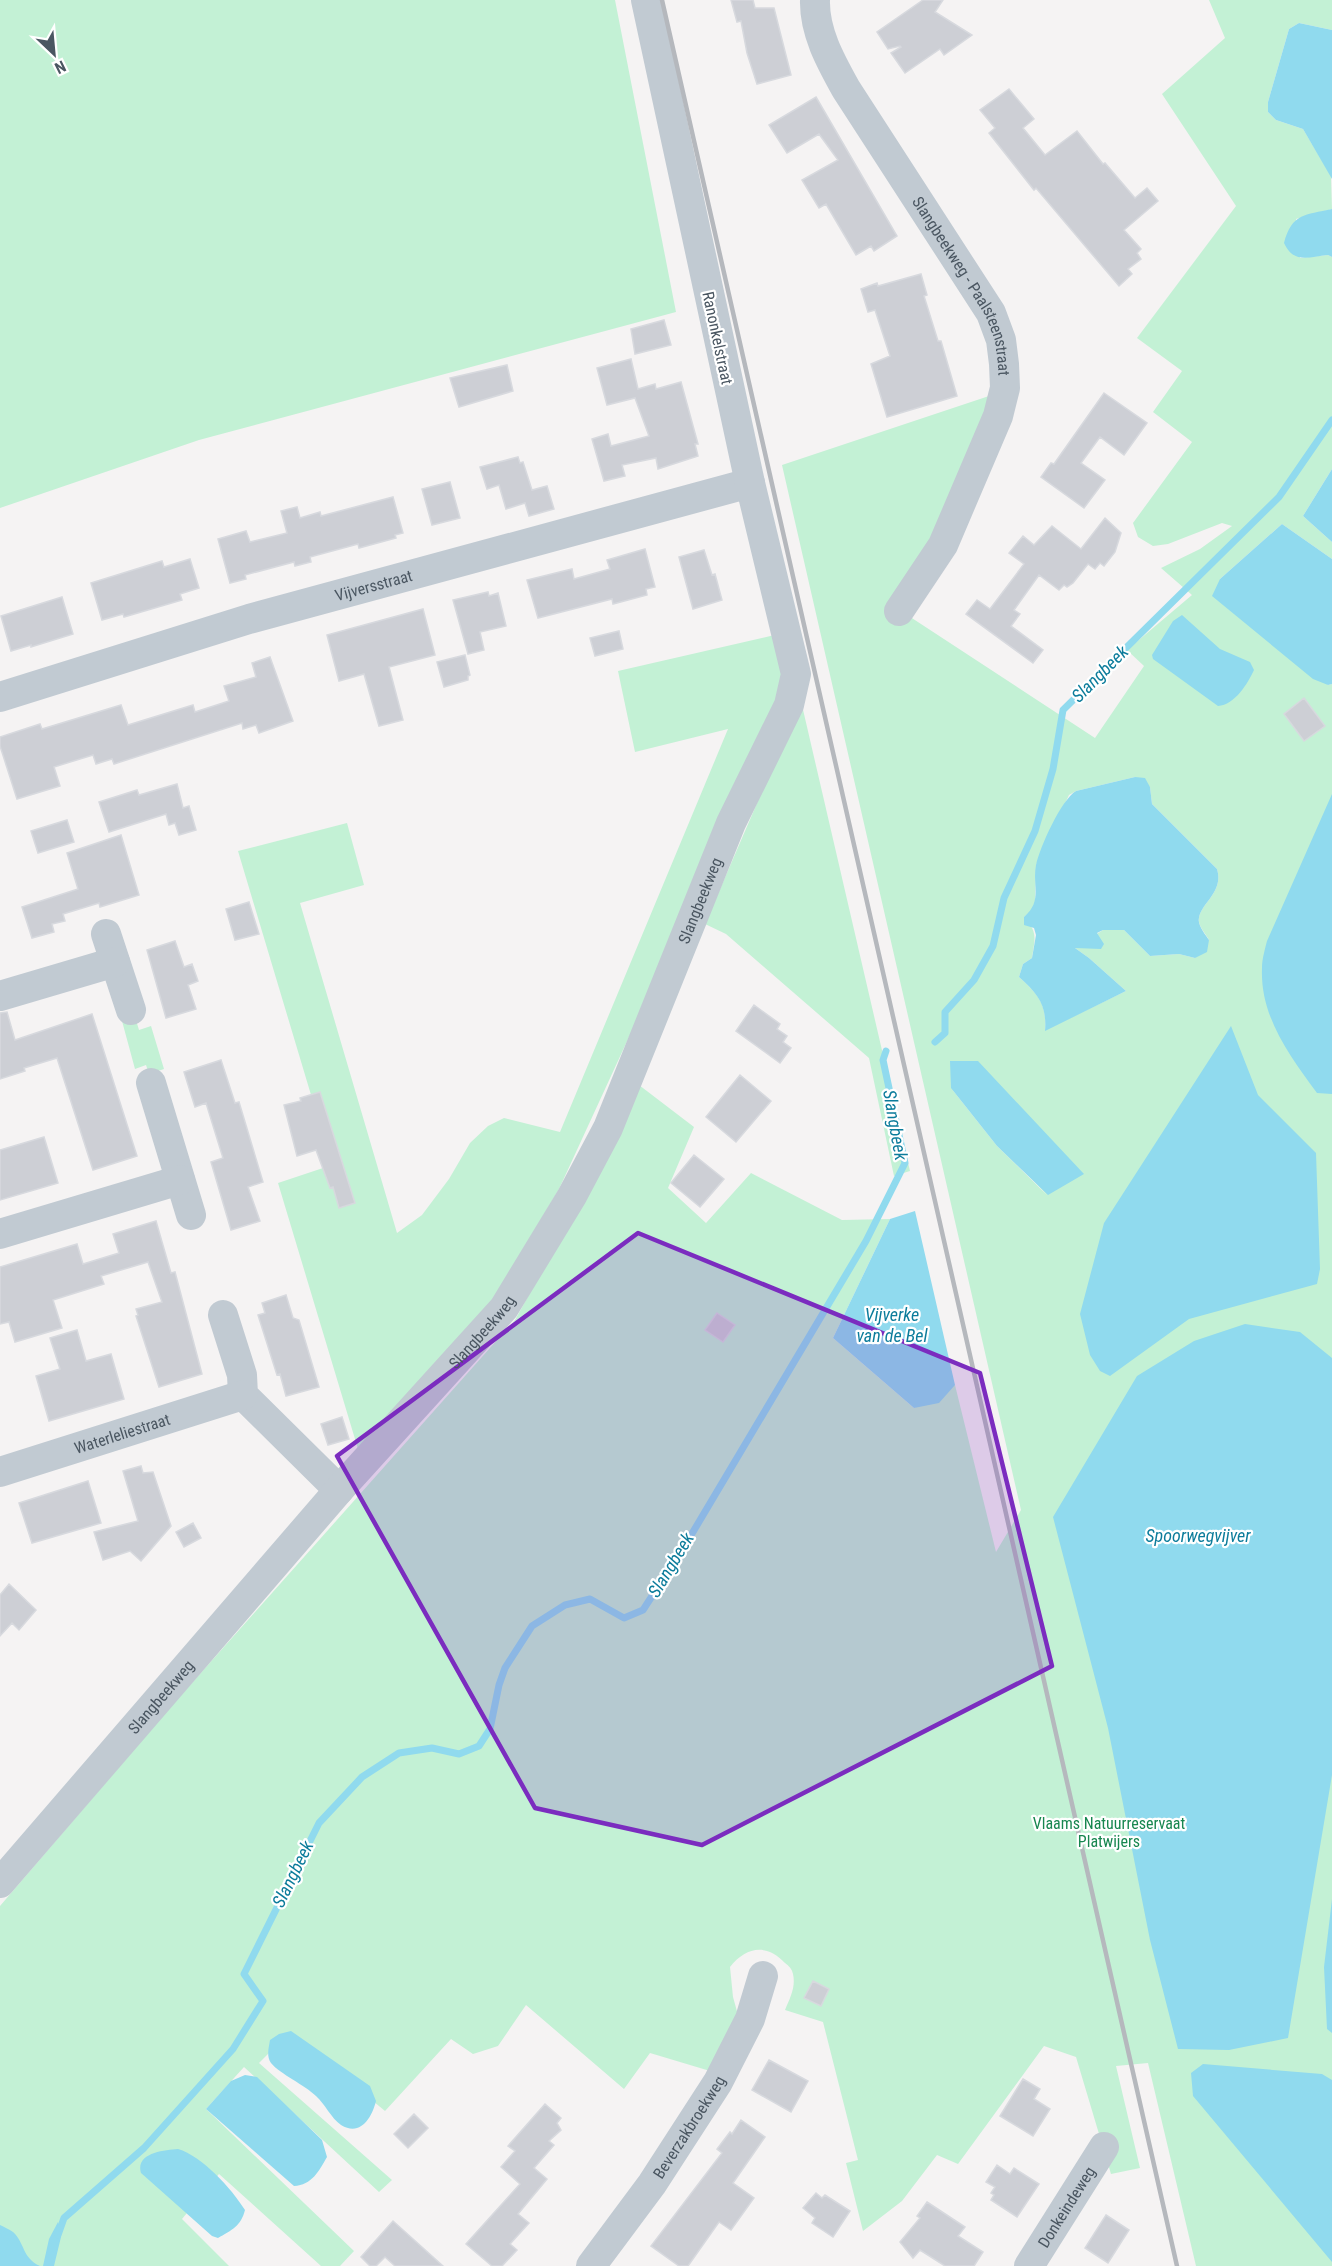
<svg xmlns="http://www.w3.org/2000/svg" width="1332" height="2266" viewBox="0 0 1332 2266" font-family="'Roboto Condensed',sans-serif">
<rect width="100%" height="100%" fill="#f5f3f3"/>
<!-- green -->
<path fill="#c3f1d5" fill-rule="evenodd" d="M0,0H615L676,312L199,440L0,508Z
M1209,0H1332V30L1299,23L1289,29L1268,102V112L1276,120L1303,129L1331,176L1332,209L1296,219L1300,258L1328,255L1332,257V469L1303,516L1332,542V559L1282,524L1220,579L1328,685L1332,684V2266H1196L1148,2063L1116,2066L1140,2168L1111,2174L1076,2057L1044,2046L958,2164L937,2155L902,2201L863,2231L846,2163L858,2160L823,2022L785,2010C790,1998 796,1987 793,1974C792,1969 789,1966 785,1963C766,1943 746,1947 730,1967L733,1997L738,2015L710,2071L650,2053L624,2089L526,2005L498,2046L473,2054L451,2039L385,2111L290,2032L259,2063L392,2180L379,2192L244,2067L206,2109L354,2251L340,2266H321L219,2174L182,2219L229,2266H0V1906L174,1703L515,1320L577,1208L639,1085L694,1127L668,1188L706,1223L751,1173L842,1220L890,1219L833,1338L914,1408L955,1385L996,1552L1021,1510L782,465L992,395L941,527L895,607L1095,738L1144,666L1127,650L1192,595L1161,568L1200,549L1232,526L1222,523L1168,544L1153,546L1138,537L1133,523L1192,442L1153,412L1182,371L1137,338L1236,206L1162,94L1225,38ZM1135,777L1150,787L1152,804L1217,869C1224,892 1201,903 1199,918C1197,925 1206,934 1209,940L1195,958L1179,954L1150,956L1124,930H1103L1075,948L1089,958L1126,991L1045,1030C1047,1004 1038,994 1019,977L1023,964L1032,958C1035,937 1038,933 1024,917L1031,911L1035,902L1036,865L1069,795L1076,791ZM951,1088L1047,1195L997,1146Z
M779,634L784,672L762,748L559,1189L495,1297L358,1449L278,1183L332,1165L238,851L347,823L364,885L300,903L397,1233L422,1215L449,1179L470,1143L488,1126L504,1118L560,1132L728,729L635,752L618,671Z
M801,701L910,1171L894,1176L869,1058L726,934L705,924Z
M135,1017L139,1030L151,1026L164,1069L149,1074L146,1065L135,1069L122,1021Z"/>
<!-- water -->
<path fill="#90daee" d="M1299,23L1332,30V179L1303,129L1276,120L1268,112V102L1289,29Z
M1332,209V257L1328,255C1308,257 1294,264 1284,243C1292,213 1305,215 1332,209Z
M1332,469V542L1303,516Z
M1282,524L1332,559V684L1328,685L1313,679L1212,596L1220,579Z
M1182,615L1220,649L1250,662L1254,670C1248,683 1235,705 1218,706L1153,659L1152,655L1173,621Z
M1135,777L1145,778L1150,787L1152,804L1217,869C1224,892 1201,903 1199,918C1197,925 1206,935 1209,940L1207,952L1195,958L1179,954L1150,956L1124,930H1103L1097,933L1104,944L1101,949L1075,948L1089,958L1126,991L1045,1031C1047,1005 1038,994 1019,977L1023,964L1032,958L1036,935L1034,928L1024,925V917C1043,901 1032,885 1036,865C1040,847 1061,800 1076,791Z
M1332,794V1094L1317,1093C1290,1056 1260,1017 1262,968C1262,959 1265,949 1267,941Z
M1231,1026L1258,1095L1316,1153L1320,1269L1317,1284L1189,1319L1110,1376L1100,1371L1090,1355L1080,1314L1104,1223Z
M950,1061H978L1084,1174L1048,1195L997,1146L951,1088Z
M915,1211L955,1385L939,1403L914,1408L833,1338L890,1219Z
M1245,1324L1300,1332L1332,1358V1775L1288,2038L1229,2050L1178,2049L1150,1940L1108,1728L1053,1517L1137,1376L1194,1341Z
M1332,1899V2033L1327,2029L1324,1967Z
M291,2031L370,2086L376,2101C372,2117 361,2137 341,2125C331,2118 325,2104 316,2096C305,2085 280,2074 271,2063C266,2056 269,2047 270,2040L279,2034Z
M1203,2064L1322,2074L1332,2080V2262L1193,2096L1191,2073Z
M245,2075L257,2077L322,2140L327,2157C319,2171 312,2185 294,2186L206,2109L231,2081Z
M178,2149C202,2156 232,2189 245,2210C241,2226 232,2230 218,2238L212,2236L141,2173C135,2153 164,2150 178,2149Z
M58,2222L61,2237L54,2266H43L49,2239Z
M0,2225C4,2227 9,2229 13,2232C25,2243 22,2258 40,2266H0Z"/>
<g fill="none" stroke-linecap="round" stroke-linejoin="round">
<!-- stream -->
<path stroke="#90daee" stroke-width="7" d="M935,1042L945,1033V1012L974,980L993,946L1004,898L1035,831L1053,769L1063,710L1279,497L1332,420
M58,2235L64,2218L144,2148L233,2049L263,2001L244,1974L319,1823L362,1777L399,1753L432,1748L459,1754L479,1746L490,1729L499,1685L505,1668L532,1626L565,1605L590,1599L624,1618L643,1610L687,1542L866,1241L905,1163L883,1060L886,1051"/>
</g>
<!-- building -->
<path fill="#cdcfd5" stroke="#d7d9de" stroke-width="1.5" d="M731,0H753L755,8H774L791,75L757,84L747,53L741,21L737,22Z
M923,0H943L935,12L972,35L944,55L940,49L905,73L891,53L901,47L900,46L888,49L877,32Z
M1009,89L1034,119L1023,128L1045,155L1077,131L1103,164L1105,163L1135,198L1147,188L1158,201L1124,230L1141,249L1137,253L1141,259L1128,269L1132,274L1119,286L1036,188L1034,190L989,133L995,128L980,110Z
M816,97L897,236L874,251L871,246L856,255L826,204L819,208L802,180L838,160L819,134L787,153L769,125Z
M921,274L927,295L924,296L938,341H941L957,396L887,417L871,364L890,356L875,310L868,312L861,289L877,283L878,286Z
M664,320L671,345L635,354L631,329Z
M631,359L638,389L655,384L656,389L681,382L698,444H695L698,456L658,469L656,458L622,465L625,476L604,481L592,439L608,434L611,446L649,436L635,398L607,405L597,368Z
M507,365L513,391L459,407L450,378Z
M1104,393L1147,423L1124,455L1100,437L1081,463L1105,480L1084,508L1041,477L1051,463L1054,464Z
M518,457L520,463L523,462L532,490L547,486L554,509L529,516L525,503L506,509L499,485L487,489L480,467Z
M450,482L460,518L432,525L422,489Z
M393,497L403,533L395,535L396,538L359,548L358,544L310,557L311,562L295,566L294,562L245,575L246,579L230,583L218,539L246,531L250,542L287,533L281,511L297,507L300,518L320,512L321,516Z
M1105,518L1121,533L1115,552L1104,566L1100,563L1095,569L1088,564L1073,583L1067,587L1064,585L1059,590L1039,575L1014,610L1020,614L1011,626L1043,650L1033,663L966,614L977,600L990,609L1024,564L1009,553L1023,536L1034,545L1052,526L1081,549Z
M645,549L655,587L646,589L647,595L613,604L612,599L538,618L527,580L572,569L574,579L610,569L607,560Z
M704,550L712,575L715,574L722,600L693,609L679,557Z
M190,559L199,588L180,594L182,600L124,617L123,614L102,620L91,583L162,561L164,567Z
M488,592L489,596L498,593L506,626L480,632L484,650L468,654L453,600Z
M62,597L73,634L31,647V645L11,651L1,616Z
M423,609L435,655L389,667L403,720L379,726L364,674L339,681L327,635Z
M619,631L623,649L595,656L590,638Z
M465,655L470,675L468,676V680L444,687L437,662Z
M270,657L293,721L259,733L256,725L243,729L242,723L114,764L112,759L96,764L93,755L54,767L60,786L17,799L0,746V737L40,724L42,729L121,705L128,725L193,705L195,712L229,701L224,686L256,677L252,663Z
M1304,698L1325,726L1304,741L1284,714Z
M177,784L183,808L189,806L196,830L179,835L175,823L169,825L166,814L109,832L99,802L137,790L139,795Z
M67,820L74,842L38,853L31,831Z
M121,835L139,895L100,907L99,903L63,914L65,921L52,924L54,932L32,938L22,907L78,889L67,853Z
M249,902L259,934L235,940L226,909Z
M175,941L184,967L192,964L198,981L188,985L196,1009L166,1018L147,950Z
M754,1005L780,1024L777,1029L787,1036L783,1042L791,1048L780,1063L736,1031Z
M7,1012L15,1040L92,1014L137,1156L93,1170L57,1058L24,1068L25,1071L0,1079V1013Z
M221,1060L235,1103L239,1102L263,1182L248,1187L260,1221L231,1230L211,1162L223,1158L206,1103L195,1107L184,1072Z
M740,1075L771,1101L736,1142L706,1117Z
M320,1092L355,1203L339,1208L333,1187L330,1188L316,1150L297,1156L284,1105L301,1101L300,1098Z
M44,1137L58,1183L0,1200V1150Z
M694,1155L724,1179L700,1207L671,1183Z
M156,1221L171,1273L175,1272L202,1374L159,1387L136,1316L138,1315L136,1309L162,1302L148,1262L101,1276L104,1284L53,1300L62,1328L15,1342L9,1322L0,1324V1267L77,1244L83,1264L119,1253L113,1234Z
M286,1295L293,1318L299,1320L319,1387L286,1396L280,1374L277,1375L258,1315L265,1313L262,1303Z
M717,1313L735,1325L723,1342L705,1330Z
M77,1330L86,1361L111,1354L124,1399L49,1421L36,1376L60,1369L50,1338Z
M342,1417L349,1439L328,1445L321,1424Z
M141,1466L143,1473L153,1472L171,1526L141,1561L130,1551L103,1560L94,1532L138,1521L123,1471Z
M88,1481L101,1523L32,1543L19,1503Z
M193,1523L201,1538L184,1547L176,1532Z
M9,1584L36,1610L19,1630L12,1623L0,1636V1595Z
M813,1981L829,1989L821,2006L804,1998Z
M769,2060L808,2081L791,2112L752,2090Z
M1023,2079L1040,2089L1034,2099L1050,2109L1033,2136L1000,2116Z
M545,2104L561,2118L557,2123L561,2130L549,2141L554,2145L534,2168L547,2179L518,2214L529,2223L510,2244L517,2250L502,2266H492L466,2244L520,2184L501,2167L515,2151L508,2146Z
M414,2114L428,2128L408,2148L394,2134Z
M741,2120L765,2137L733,2183L754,2198L731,2230L719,2222L688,2266H679L651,2246L722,2153L717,2149L730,2132L732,2134Z
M997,2165L1010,2174L1014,2168L1039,2184L1017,2217L991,2200L994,2195L991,2193L995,2187L986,2182Z
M816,2193L822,2198L825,2195L850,2211L833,2237L812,2223L815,2218L803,2208Z
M927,2202L965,2227L958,2236L983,2252L974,2266H945L920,2250L913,2258L900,2242L920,2218L917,2216Z
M1106,2215L1129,2230L1108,2263L1085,2248Z
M393,2221L443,2266H395L385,2257L376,2266H370L361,2257Z"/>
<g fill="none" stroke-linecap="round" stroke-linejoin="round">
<!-- minor -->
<g stroke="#c1cad2" stroke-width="30">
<path id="s1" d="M815,0C814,32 831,62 846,89L991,313L1001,340L1004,364L1005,388L998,416L943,545L899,611"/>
<path id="s2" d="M0,697L249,619L750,483"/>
<path d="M106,934L131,1010"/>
<path d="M0,996L115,962"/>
<path d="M151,1083L191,1215"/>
<path d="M0,1234L180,1180"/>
<path d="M223,1315L242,1375L243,1395L339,1490"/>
<path id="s3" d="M0,1472L243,1395"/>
<path id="s4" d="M0,1883L339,1490L504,1308L572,1196L608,1128L731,823L789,705L796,674L750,483L646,0"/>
<path id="s5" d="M591,2266L652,2184L718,2082L750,2019L763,1976"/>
<path id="s6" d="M1029,2266L1104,2147"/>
</g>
<!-- rail -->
<path stroke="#b5b8bd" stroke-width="4.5" d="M662,0L1177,2266"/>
</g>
<!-- marked area -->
<path fill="#7b2cbf" fill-opacity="0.2" stroke="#7b2cbf" stroke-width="4.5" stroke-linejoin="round" d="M638,1233L980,1373L1052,1666L702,1845L535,1808L337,1456Z"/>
<g text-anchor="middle" stroke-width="4.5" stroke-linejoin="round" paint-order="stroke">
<!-- street labels -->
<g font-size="16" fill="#4a5661" stroke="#fff">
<text dy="6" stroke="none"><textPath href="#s1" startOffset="326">Slangbeekweg - Paalsteenstraat</textPath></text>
<text transform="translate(718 338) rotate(78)" y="6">Ranonkelstraat</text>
<text dy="6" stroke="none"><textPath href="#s2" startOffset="390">Vijversstraat</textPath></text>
<text dy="6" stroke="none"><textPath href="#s4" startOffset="1218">Slangbeekweg</textPath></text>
<text dy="6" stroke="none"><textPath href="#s4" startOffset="732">Slangbeekweg</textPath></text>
<text dy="6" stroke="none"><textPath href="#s3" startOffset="128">Waterleliestraat</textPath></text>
<text dy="6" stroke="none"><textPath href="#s4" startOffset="246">Slangbeekweg</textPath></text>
<text dy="6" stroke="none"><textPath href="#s5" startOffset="170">Beverzakbroekweg</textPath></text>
<text dy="6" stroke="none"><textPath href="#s6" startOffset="70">Donkeindeweg</textPath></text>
</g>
<!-- park labels -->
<g font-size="16" fill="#17864f" stroke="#fff">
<text x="1109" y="1829">Vlaams Natuurreservaat<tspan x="1109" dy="18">Platwijers</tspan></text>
</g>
<!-- water labels -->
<g font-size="18" font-style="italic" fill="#0c7c9b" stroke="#fff">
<text transform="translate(1100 674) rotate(-45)" y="6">Slangbeek</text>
<text transform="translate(895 1125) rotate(80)" y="6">Slangbeek</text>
<text x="892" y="1321">Vijverke<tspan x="892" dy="21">van de Bel</tspan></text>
<text x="1198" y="1542">Spoorwegvijver</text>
<text transform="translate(671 1565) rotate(-59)" y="6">Slangbeek</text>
<text transform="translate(293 1874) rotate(-64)" y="6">Slangbeek</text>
</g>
</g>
<!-- north arrow -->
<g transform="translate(54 54) rotate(154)" stroke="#ffffff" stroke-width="4.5" paint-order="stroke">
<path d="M0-4.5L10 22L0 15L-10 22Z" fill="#4a5661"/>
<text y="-9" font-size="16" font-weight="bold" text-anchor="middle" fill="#4a5661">N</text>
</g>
</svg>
